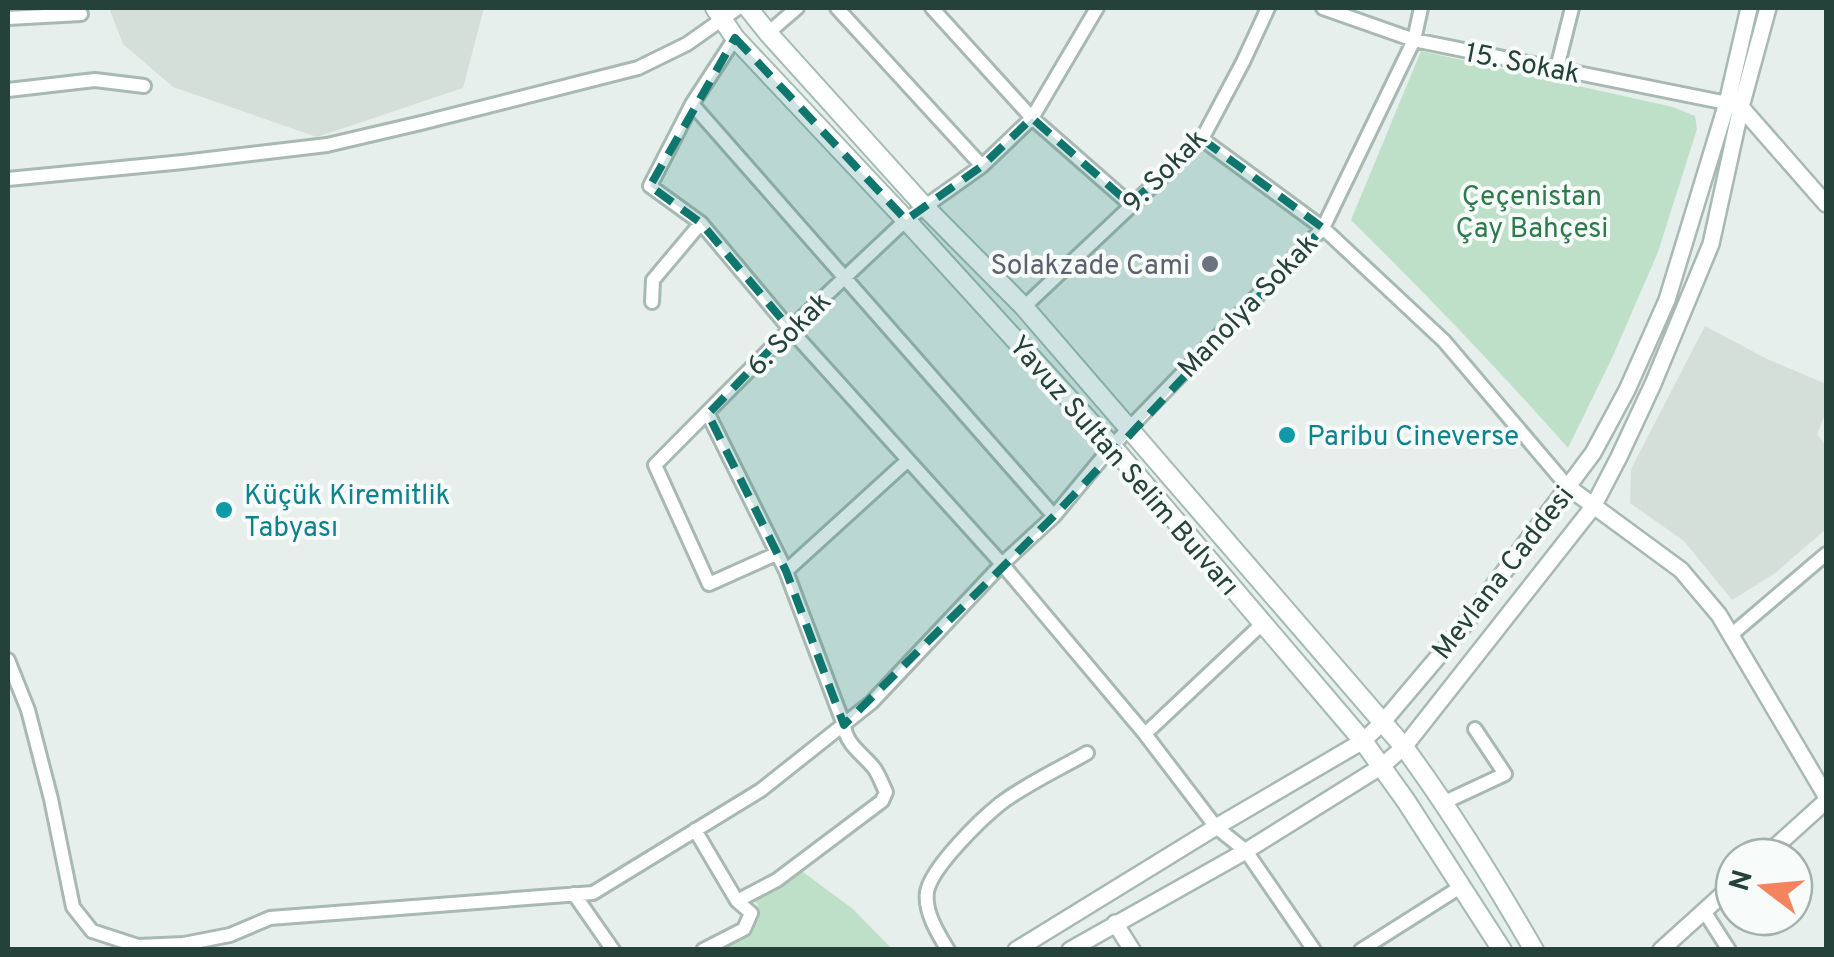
<svg xmlns="http://www.w3.org/2000/svg" width="1834" height="957" viewBox="0 0 1834 957" font-family="Overpass,sans-serif">
<rect width="100%" height="100%" fill="#e6efeb"/>
<!-- built -->
<path fill="#d4dfda" d="M109,8H484L463,88L317,137L173,87L123,44Z
M1705,326L1765,358L1826,384V412L1817,434L1826,446V529L1774,574L1732,600L1684,541L1630,503L1631,469Z"/>
<!-- green -->
<path fill="#bfe0c8" d="M1421,51L1673,107L1695,116L1697,129L1658,252L1613,356L1568,448C1499,370 1426,294 1351,220Z
M795,866L853,909L892,949L701,950L751,925L758,905L749,895Z"/>
<g fill="none" stroke-linecap="round" stroke-linejoin="round">
<!-- minor casing -->
<g stroke="#a8b8b2" stroke-width="18">
<path id="minor" d="M837,8L982,166
M932,8L1032,118L1130,204
M1323,8L1414,40L1727,103
M8,18L81,14
M768,33L797,8
M735,38L692,104L650,186L701,223L790,329L1002,564L1145,734L1216,827L1246,851L1314,950
M1557,68L1572,8
M8,90L95,80L144,86
M692,104L1054,516
M1202,139L1323,228L1444,341L1568,487
M8,179L183,162L327,145L421,123L638,68L687,44L738,8
M652,302L653,280L701,223
M1024,307L1202,139L1243,62L1268,8
M708,414L786,571L844,725C846,745 862,753 874,768C879,775 882,784 886,792L882,801L777,880L737,901
M776,554L709,584L655,465L790,329L906,220L982,166L1032,118L1097,8
M786,571L908,460
M1731,635L1826,554
M8,660L28,710L51,799L73,907L92,931L138,946L184,944L230,935L270,918L593,893L761,790L872,702L1002,564L1054,516L1112,446L1323,228L1414,40L1421,8
M1145,734L1262,624
M1445,802L1505,774L1475,729
M695,830L737,901L751,913L744,929L703,950
M574,894L613,950
M1704,911L1729,950
M948,950C938,934 924,911 927,892C931,868 980,820 1000,804C1026,784 1059,769 1087,753
M1361,950L1462,886"/>
</g>
<!-- tertiary casing -->
<g stroke="#a8b8b2" stroke-width="20">
<path id="tertiary" d="M1735,105L1741,107L1826,204
M1568,487L1681,570L1719,615L1826,796
M1764,857L1826,801
M1115,923L1132,950
M1016,950L1216,827L1363,741L1382,723L1459,632L1593,453L1627,390L1667,300L1727,103L1749,8
M1070,950L1246,851L1382,766L1404,747L1593,507L1619,457L1653,384L1711,244L1741,107L1768,8
M1661,950L1734,884"/>
</g>
<!-- secondary casing -->
<g stroke="#a4bbb3" stroke-width="22">
<path id="secondary" d="M715,8L735,38L906,220L1112,446L1363,741L1406,801L1502,950
M748,8L768,33L925,207L1024,307L1404,747C1452,812 1493,879 1534,950"/>
</g>
<!-- minor -->
<use href="#minor" stroke="#fff" stroke-width="12"/>
<!-- tertiary -->
<use href="#tertiary" stroke="#fff" stroke-width="15"/>
<!-- secondary -->
<use href="#secondary" stroke="#fff" stroke-width="18"/>
</g>
<!-- marked area -->
<path fill="#0f766e" fill-opacity="0.2" stroke="#0f766e" stroke-width="8" stroke-dasharray="20 12" stroke-linejoin="round" d="M735,38L906,220L982,166L1032,118L1130,204L1202,139L1323,228L1054,516L844,725L786,571L708,414L790,329L701,223L650,186Z"/>
<!-- markers -->
<circle fill="#6b7280" stroke="#f7fbf9" stroke-width="4" cx="1210" cy="264" r="10"/>
<g fill="#0f9aa8" stroke="#f7fbf9" stroke-width="4">
<circle cx="1287" cy="435" r="10"/>
<circle cx="224" cy="510" r="10"/>
</g>
<g text-anchor="middle" stroke-width="8" stroke-linejoin="round" paint-order="stroke">
<!-- street labels -->
<g font-size="28" fill="#24423a" stroke="#f7fbf9">
<text transform="translate(1523 62) rotate(11)" y="10">15. Sokak</text>
<text transform="translate(1164 170) rotate(-45)" y="10">9. Sokak</text>
<text transform="translate(1247 305) rotate(-46)" y="10">Manolya Sokak</text>
<text transform="translate(788 333) rotate(-45)" y="10">6. Sokak</text>
<text transform="translate(1125 465) rotate(49)" y="10">Yavuz Sultan Selim Bulvarı</text>
<text transform="translate(1502 572) rotate(-52)" y="10">Mevlana Caddesi</text>
</g>
<!-- park labels -->
<g font-size="28" fill="#2d7a4b" stroke="#f7fbf9">
<text x="1532" y="205">Çeçenistan<tspan x="1532" dy="32">Çay Bahçesi</tspan></text>
</g>
<!-- worship labels -->
<g font-size="28" fill="#5b616d" stroke="#f7fbf9" text-anchor="end">
<text x="1190" y="274">Solakzade Cami</text>
</g>
<!-- culture labels -->
<g font-size="28" fill="#0d838f" stroke="#f7fbf9" text-anchor="start">
<text x="1307" y="445">Paribu Cineverse</text>
<text x="244" y="504">Küçük Kiremitlik<tspan x="244" dy="32">Tabyası</tspan></text>
</g>
</g>
<!-- border -->
<rect width="1834" height="957" fill="none" stroke="#24423a" stroke-width="20"/>
<!-- north arrow -->
<g transform="translate(1764 887) rotate(286)"><circle r="48" fill="#f7fbf9" stroke="#a3b1ad" stroke-width="2.5"/>
<path d="M0-8L18 38L0 25L-18 38Z" fill="#f4845f"/>
<text y="-15" font-size="28" font-weight="bold" text-anchor="middle" fill="#24423a">N</text>
</g>
</svg>
